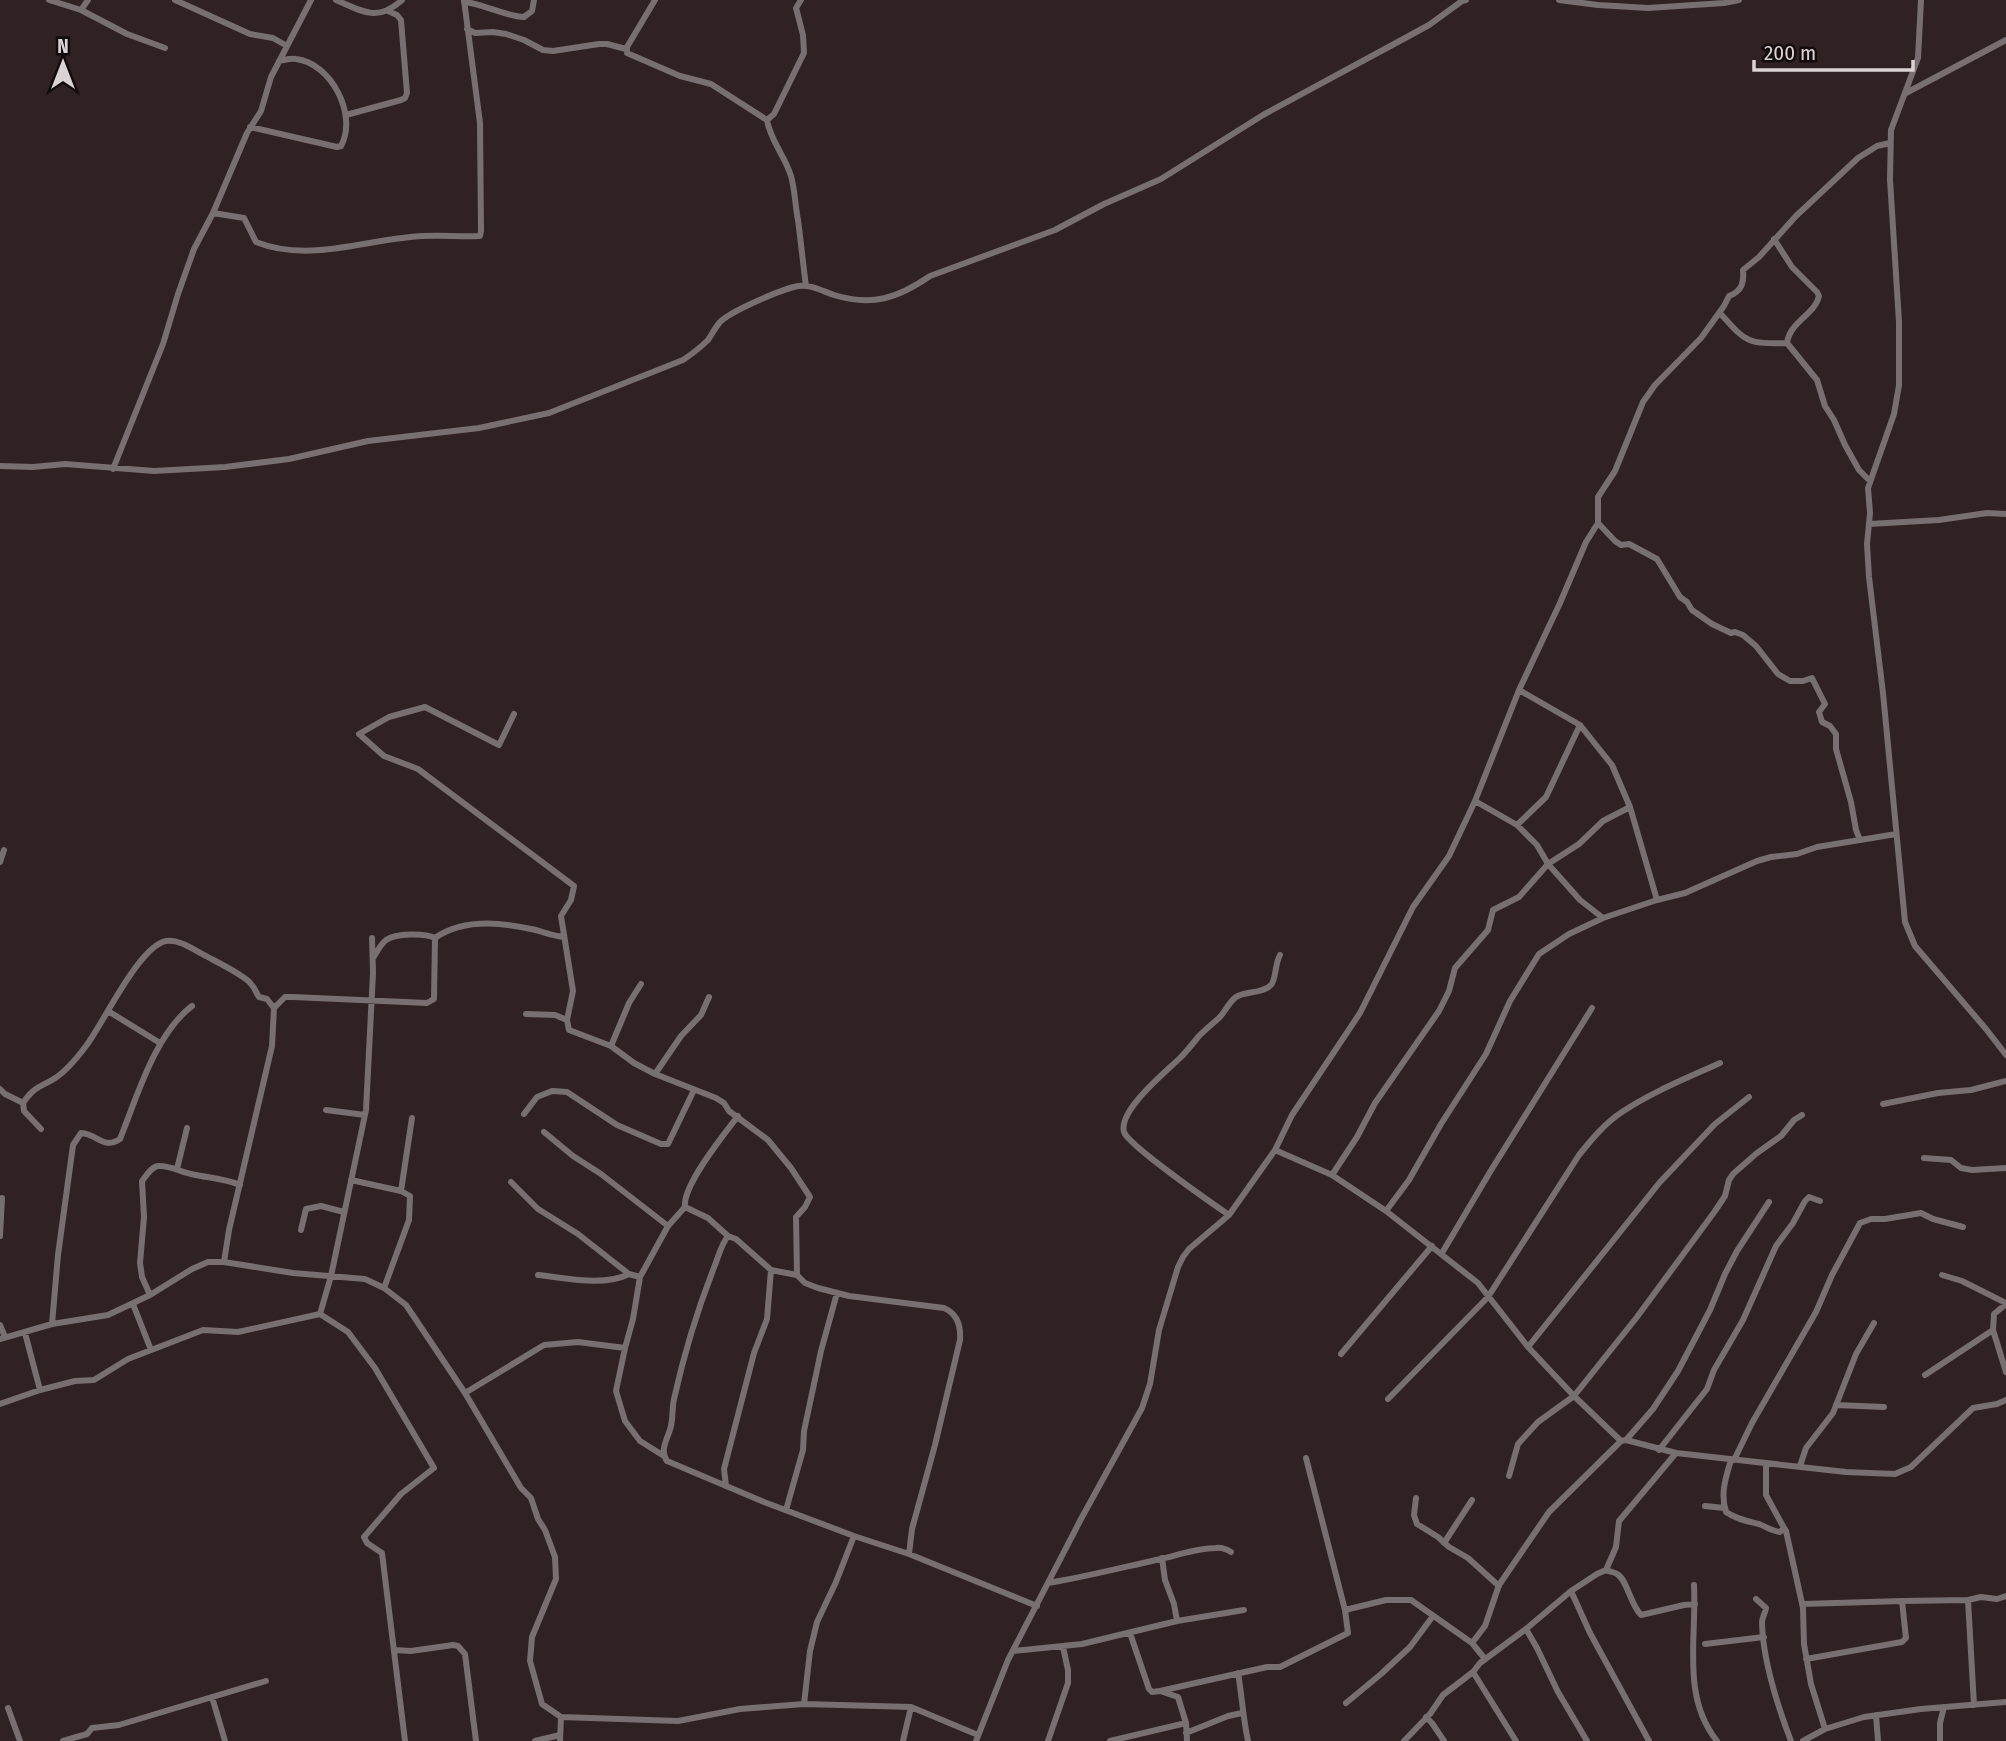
<svg xmlns="http://www.w3.org/2000/svg" width="2006" height="1741" viewBox="0 0 2006 1741" font-family="'Fira Sans Condensed',sans-serif">
<rect width="100%" height="100%" fill="#302122"/>
<g fill="none" stroke-linecap="round" stroke-linejoin="round">
<!-- minor -->
<path stroke="#786f70" stroke-width="6" d="M49,0L81,10L88,0
M175,0L250,34L273,38L287,46
M336,0C363,12 378,22 402,0
M655,0L627,47V53L680,76L711,84L767,120
M801,0L796,8L803,35L804,53L774,114L767,120C770,140 785,156 791,176C795,190 795,205 798,220C801,242 803,264 806,286
M1559,0L1598,5L1648,8L1724,3L1739,0
M1921,0L1918,58L1891,130L1890,180L1899,322V385L1894,414L1868,488L1870,513L1867,544L1869,577L1883,693L1905,922L1915,946L1986,1029L2006,1055
M464,2C485,4 503,16 524,17L532,11L534,0
M81,10L127,34L165,48
M467,29L475,33L493,32L506,34L524,40L543,50L553,51L599,44H607L626,49
M1906,93L2006,40
M346,115L401,100L405,98L407,93L401,20L397,15L388,11
M250,127L337,147L341,146C358,115 331,63 296,59C290,58 285,60 279,61
M213,213L244,218L256,242C306,262 359,242 410,237C433,234 457,237 480,236L481,231L480,123L464,0
M1774,239L1792,267L1817,292L1819,296C1815,315 1790,321 1787,343L1817,380L1825,406L1834,420L1845,445L1859,470L1870,481
M1720,313C1746,342 1746,344 1787,343
M0,466L33,467L65,464L154,471L225,467L289,459L368,441L479,428L549,413L683,360C692,354 700,348 708,340C712,334 715,328 720,322C731,311 782,289 798,286C810,284 822,291 834,295C872,307 898,298 930,276L1055,230L1104,204L1161,179L1263,115L1407,37L1429,25L1462,1L1466,0
M113,469L163,344L178,294L194,249L213,213L247,133L261,111L271,77L311,0
M1598,523L1615,541L1621,545L1629,544L1657,559L1680,597L1687,602L1692,610L1712,624L1731,633L1735,632L1743,635L1756,646L1778,674L1790,681H1803L1812,678L1825,704L1819,712L1822,722L1830,726L1836,734V749L1851,802L1856,830L1860,840L1896,834
M1869,524L1939,520L1987,513L2006,514
M1519,690L1580,725L1612,765L1630,807L1657,900
M514,714L499,745L425,707L389,717L359,734L384,756L418,769L574,886L571,900L561,916L573,991L567,1020
M1475,801L1517,825L1537,845L1548,864L1580,900L1603,918
M1517,825L1546,797L1580,725
M0,862L4,850
M435,938C462,919 500,922 531,929C542,931 552,936 564,937
M108,1011L160,1043
M526,1014L555,1015L567,1020L569,1030L611,1046L634,1063L655,1074L716,1098L724,1103L729,1111L768,1140L791,1168L810,1197L805,1207L796,1217L797,1275
M611,1046L629,1003L641,984
M655,1074L681,1036L701,1015L709,997
M0,1089L5,1094L23,1103
M1883,1104L1938,1093L1971,1090L2006,1081
M326,1110L365,1115
M524,1114L537,1097L552,1091L567,1092L617,1125L661,1144H668L694,1090
M41,1129L24,1111L23,1103C33,1088 38,1088 52,1080C65,1073 77,1058 86,1046C103,1024 139,946 166,941C180,939 194,950 206,956C215,961 246,976 251,984C255,988 256,993 259,997L267,999L274,1008
M544,1132L573,1156L601,1174L668,1226
M1275,1150L1332,1175L1386,1211L1478,1283L1528,1347L1574,1396L1621,1441L1626,1440L1676,1453L1846,1472L1895,1474L1911,1467L1973,1408L1997,1404L2006,1400
M1924,1158L1951,1160L1961,1168L1972,1170L2006,1168
M177,1169L187,1128
M1332,1175L1357,1137L1375,1103L1439,1011L1449,991L1455,968L1488,930L1493,910L1519,897L1548,864L1579,844L1603,821L1630,807
M351,1180L401,1191L410,1196L409,1220L384,1288
M511,1182L538,1209L578,1234L629,1274
M401,1191L412,1118
M1386,1211L1409,1180L1441,1124L1486,1054L1510,1001L1539,954L1569,934L1603,918L1657,900L1685,893L1757,861L1771,857L1797,854L1817,847L1860,840
M1229,1215C1213,1204 1128,1145 1124,1132C1118,1110 1167,1071 1181,1057C1188,1050 1193,1043 1199,1036C1205,1030 1212,1024 1219,1018C1225,1012 1229,1002 1236,997C1245,991 1262,994 1271,985C1276,980 1275,963 1280,955
M301,1230L306,1209L321,1206L344,1212
M0,1236L2,1198
M728,1236L708,1218L685,1207C682,1186 724,1134 738,1116
M1442,1253L1490,1172L1592,1008
M224,1262L229,1230L272,1046L274,1008L285,997H293L427,1003L434,999L435,938C425,933 396,933 386,940C380,945 377,952 373,958
M538,1275C567,1278 603,1287 629,1274L640,1277
M1942,1275L1962,1281L2006,1303
M150,1295L142,1277L140,1263L144,1217L142,1181C146,1176 151,1167 158,1166C170,1165 180,1172 191,1174C208,1178 224,1178 240,1185
M133,1304L151,1350
M2006,1304L1994,1314L1993,1330L2006,1372
M320,1314L331,1276L366,1110L373,973L372,938
M52,1324L58,1255L73,1145L81,1133C98,1134 103,1150 120,1139C137,1097 155,1034 192,1006
M0,1325L5,1337
M25,1333L40,1390
M0,1339L52,1324L108,1315L150,1295L192,1269L208,1262H224L293,1273L365,1279L384,1288L406,1305L465,1393L521,1488L531,1498L538,1519L545,1530L555,1557L556,1579L532,1637L530,1661L542,1704L561,1717L678,1721L740,1709L804,1704L911,1707L978,1735
M1528,1347L1660,1182L1715,1124L1749,1097
M1341,1354L1432,1246
M1925,1375L1993,1330
M465,1393L544,1345L578,1342L625,1348
M1388,1399L1488,1297L1579,1155C1592,1139 1605,1123 1622,1112C1652,1092 1687,1078 1720,1063
M0,1404L40,1390L75,1381L94,1380L128,1359L203,1330L238,1332L320,1314L348,1332L375,1368L434,1468L401,1494L364,1537L367,1543L382,1553L405,1741
M1836,1405L1884,1407
M1626,1440L1653,1409L1678,1371L1710,1310L1725,1274L1737,1251L1769,1202
M1659,1450L1707,1389L1714,1370L1743,1320L1776,1246L1793,1223L1805,1201L1809,1197L1820,1201
M664,1456L640,1441L625,1421L616,1391L625,1348L633,1319L640,1277L668,1226L685,1207
M1731,1460C1726,1477 1720,1493 1726,1512C1736,1519 1747,1521 1759,1524C1767,1527 1771,1531 1780,1532L1784,1528L1786,1531L1803,1608L1804,1644L1811,1684L1825,1729
M1734,1460L1752,1423L1816,1312L1832,1275L1860,1223L1871,1219H1885L1921,1213L1933,1219L1963,1227
M1766,1463V1495L1784,1528
M1800,1466L1806,1448L1833,1413L1856,1354L1874,1323
M1509,1476L1518,1444L1538,1422L1574,1396L1637,1317L1715,1211L1725,1196L1729,1180L1733,1174L1757,1153L1781,1136L1794,1120L1802,1115
M726,1486L724,1469L754,1353L767,1319L771,1270
M1416,1498L1414,1515L1417,1524L1438,1537L1449,1547L1468,1558L1499,1586
M1705,1506L1724,1508
M786,1510L803,1450L804,1431L821,1351L837,1293
M1444,1543L1472,1500
M909,1554L912,1529L935,1445L960,1340C961,1326 958,1314 944,1308L849,1296L818,1288L805,1283L797,1275L771,1270L736,1239L728,1236C721,1245 719,1255 715,1265C698,1308 684,1354 674,1399C672,1408 673,1417 671,1426C668,1439 659,1449 667,1461L764,1502L854,1536L909,1554L1037,1606
M1162,1558L1165,1580L1174,1604L1177,1621
M1606,1570L1616,1547L1619,1521L1676,1453
M1048,1583C1085,1577 1120,1568 1156,1560C1176,1556 1196,1548 1216,1548C1222,1547 1226,1549 1231,1552
M1694,1585C1697,1638 1681,1696 1717,1741
M1571,1591L1590,1633L1649,1741
M1756,1599L1766,1608C1765,1614 1762,1617 1762,1623C1763,1660 1778,1707 1791,1741
M1968,1600L1974,1705
M1902,1601L1968,1600L1981,1597L1997,1599L2006,1596
M1803,1604L1902,1601L1906,1638L1902,1642L1806,1659
M1345,1610L1386,1600H1411L1472,1643L1485,1659
M1526,1629L1537,1648L1558,1692L1587,1741
M1130,1633L1149,1689L1152,1692L1160,1691L1178,1697L1186,1723L1187,1741
M1472,1643L1485,1626L1499,1585L1549,1512L1621,1441
M1705,1644L1764,1637
M394,1650L411,1651L453,1645L458,1646L465,1654L476,1741
M1013,1651L1082,1644L1177,1621L1244,1610
M1473,1672L1516,1741
M1238,1673C1242,1696 1243,1718 1248,1741
M1160,1691L1267,1667H1280L1348,1633L1345,1610L1306,1458
M212,1697L225,1741
M1346,1703L1381,1674L1410,1647L1433,1616
M804,1704L810,1651L817,1622L836,1582L854,1536
M8,1708L20,1741
M1876,1715L1878,1741
M1426,1717L1432,1723L1444,1741
M1186,1733L1228,1716L1242,1713
M63,1741L87,1734L92,1728L119,1725L266,1681
M535,1741L560,1735
M560,1741L561,1717
M903,1741L911,1707
M976,1741L1008,1660L1081,1519L1142,1408L1150,1384L1159,1330L1178,1267L1183,1257L1189,1249L1229,1215L1275,1150L1292,1115L1360,1013L1413,907L1449,856L1475,801L1519,690L1560,603L1586,542L1598,523V497L1615,471L1643,402L1655,385L1701,338L1724,306L1729,296C1742,291 1744,283 1743,270L1759,257L1796,216L1858,158L1877,146L1890,143
M1048,1741L1068,1683V1670L1063,1647
M1110,1741L1186,1723
M1404,1741L1430,1714L1443,1695L1473,1672L1480,1663L1526,1629L1571,1591L1597,1574L1606,1570C1610,1572 1614,1572 1617,1574C1627,1579 1630,1604 1641,1615L1684,1605L1695,1604
M1803,1741L1825,1729L1864,1717L1921,1709L2006,1702
M1940,1741V1723L1944,1707"/>
</g>
<!-- north arrow -->
<g transform="translate(63 63)" stroke="#130c0d" stroke-width="5" paint-order="stroke">
<path d="M0-5L12 26L0 18L-12 26Z" fill="#ddd2d3"/>
<text y="-10" font-size="19" font-weight="bold" text-anchor="middle" fill="#ddd2d3">N</text>
</g>
<!-- scale -->
<path d="M1754 60v10h159v-10" fill="none" stroke="#ddd2d3" stroke-width="3.5"/>
<text x="1764" y="60" font-size="21" fill="#ddd2d3" stroke="#130c0d" stroke-width="5" paint-order="stroke">200 m</text>
</svg>
